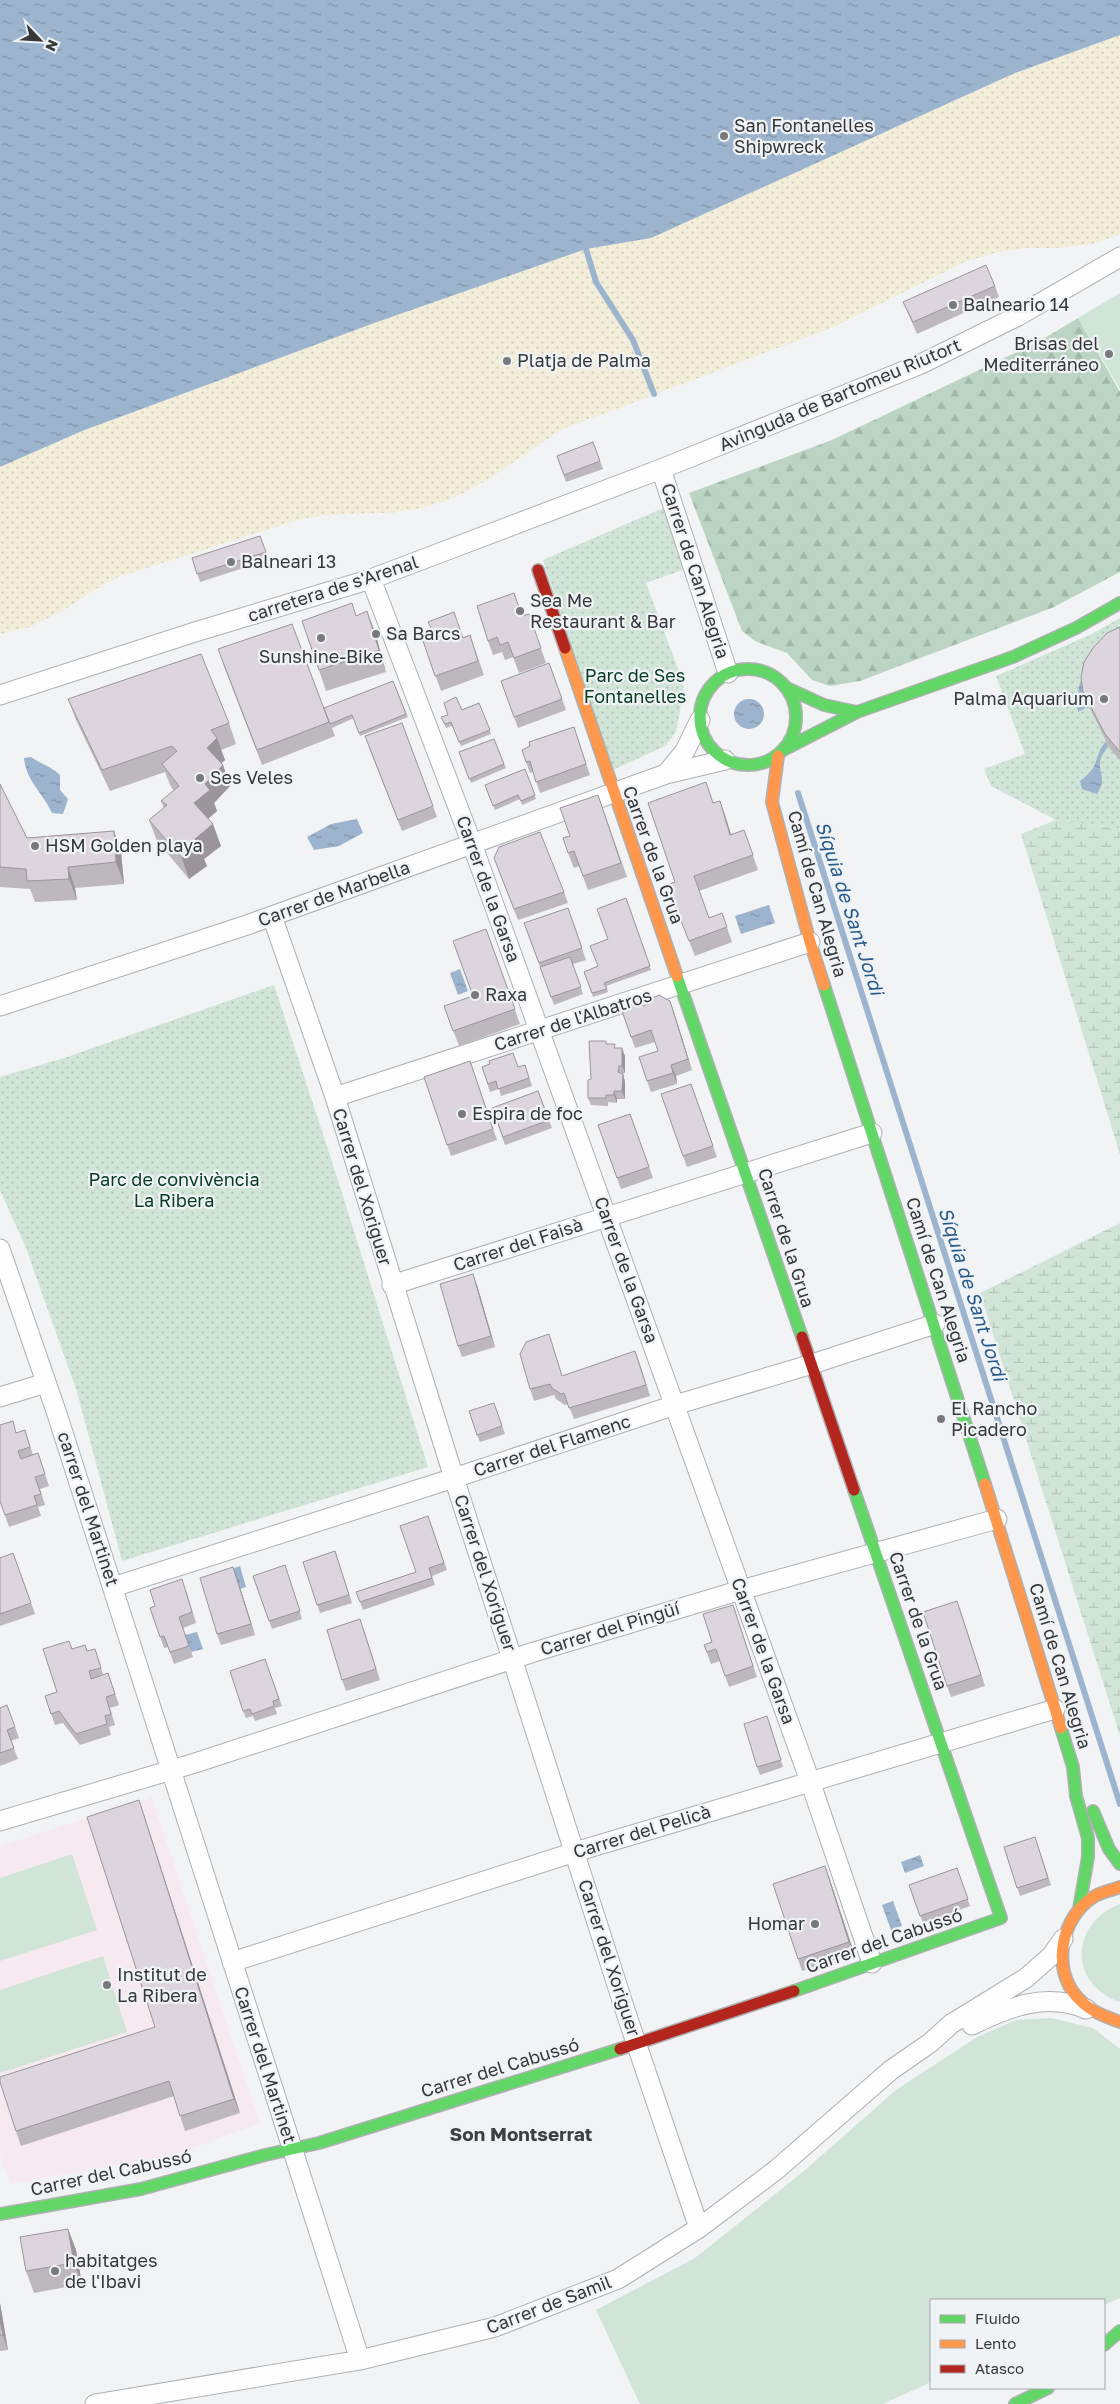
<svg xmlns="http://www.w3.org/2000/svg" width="1120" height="2404" viewBox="0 0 1120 2404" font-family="'Golos Text',sans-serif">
<defs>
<pattern id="forest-firs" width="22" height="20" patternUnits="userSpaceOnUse" patternTransform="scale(1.25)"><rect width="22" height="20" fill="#bbd4c3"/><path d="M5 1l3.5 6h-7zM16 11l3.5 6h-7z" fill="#a1b7a8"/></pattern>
<pattern id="wetland-marsh" width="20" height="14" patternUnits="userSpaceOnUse" patternTransform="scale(1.25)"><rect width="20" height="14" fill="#d0e5d7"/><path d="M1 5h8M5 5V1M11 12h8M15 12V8" fill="none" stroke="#b3c5b9"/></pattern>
<pattern id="sand-dots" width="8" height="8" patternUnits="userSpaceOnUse" patternTransform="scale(1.25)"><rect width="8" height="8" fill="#f2eeda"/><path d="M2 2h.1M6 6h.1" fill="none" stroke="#d0cdbc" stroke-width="1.8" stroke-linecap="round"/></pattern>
<pattern id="park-dots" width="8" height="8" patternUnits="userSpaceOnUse" patternTransform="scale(1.25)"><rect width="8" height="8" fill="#d0e5d7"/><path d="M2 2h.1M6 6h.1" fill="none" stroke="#b3c5b9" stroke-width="1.8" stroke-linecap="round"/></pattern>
<pattern id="water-ripples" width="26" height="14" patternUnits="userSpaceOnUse" patternTransform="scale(1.25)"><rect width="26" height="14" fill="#9cb4cd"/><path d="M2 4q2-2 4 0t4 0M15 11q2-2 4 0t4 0" fill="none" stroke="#8093a7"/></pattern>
</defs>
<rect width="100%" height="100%" fill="#f1f3f5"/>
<!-- education -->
<path fill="#f6e9ef" d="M152,1798L260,2123L171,2156L10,2184L0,2155V1846Z"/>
<!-- grass -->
<path fill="#d0e5d7" d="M1120,293V389L1078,318Z
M72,1854L97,1930L0,1961V1878Z
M1120,1904V2002C1068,1985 1070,1923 1120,1904Z
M103,1956L127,2032L0,2073V1990Z
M1051,2018L1093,2028L1120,2049V2298L1104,2305V2300H931V2382L883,2404H640L596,2310L695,2258L804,2171L896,2090L977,2037L1016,2020Z"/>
<!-- forest -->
<path fill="url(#forest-firs)" d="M1078,318L1120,392V572L1054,607L860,681L830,686L812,680L787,653L755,641L742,631L689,493L832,440L1038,342Z"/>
<!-- wetland -->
<path fill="url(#wetland-marsh)" d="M1056,820L1120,829V1154L1021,834Z
M1120,1223V1736L980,1293Z"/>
<!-- sand -->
<path fill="url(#sand-dots)" d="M1120,35V234L1093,244L1057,248H1024L998,252L967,261L831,328L563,429C515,458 473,499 416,509C377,517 339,510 298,520L118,577L89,593L61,612L30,627L0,634V467L82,431L377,322L586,249L651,238L1015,73Z"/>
<!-- park -->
<path fill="url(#park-dots)" d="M668,506L688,568L646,583L684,685L681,705L676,732L665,746L613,770L543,560Z
M1120,618V829L1056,820L991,786L984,769L1025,754L996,676L1092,634Z
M274,985L337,1177L428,1467L122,1561L77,1392L26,1248L0,1190V1077L64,1058Z"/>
<!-- water -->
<path fill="url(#water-ripples)" d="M0,0H1120V35L1015,73L651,238L586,249L377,322L82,431L0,467Z
M1095,655L1087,691L1089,706L1078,712C1076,686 1081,677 1095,655Z
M734 714a15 15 0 1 1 30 0a15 15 0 1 1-30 0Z
M1106,741L1108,746C1106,750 1101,756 1100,761C1099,776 1107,778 1097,794L1082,789L1080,781C1101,766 1093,757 1106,741Z
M31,757C41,764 52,767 60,775V790L68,799L63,814L52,813C43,793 26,781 24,758Z
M357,819L363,833L339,846L314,850L307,837L331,824Z
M769,905L775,923L741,934L735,916Z
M460,969L468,991L458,995L450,973Z
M240,1566L246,1587L240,1589L228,1570Z
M197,1632L203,1649L191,1652L185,1635Z
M920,1855L924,1866L905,1873L901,1862Z
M893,1901L902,1926L891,1930L882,1905Z"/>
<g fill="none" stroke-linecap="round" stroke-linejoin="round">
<!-- stream -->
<path stroke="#9cb4cd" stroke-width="6" d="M586,249L596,282L633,340L654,394
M798,793L1120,1804"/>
<!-- street casing -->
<g stroke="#aeb0b1" stroke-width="21">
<path id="street" d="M661,469L728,673
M371,579L472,844L810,1781L872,1963
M0,695L195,632L371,579L661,469L921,364L1018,316L1120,257
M666,774L685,751L700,720
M272,916L335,1097L454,1478L628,2019L699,2228
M0,1006L247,925L666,774L725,760
M335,1097L810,942
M0,1249L56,1411L360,2360
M392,1285L872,1133
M0,1397L46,1383
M113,1587L454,1478L675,1405L809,1365L935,1324
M0,1821L195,1763L534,1652L741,1590L997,1519
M232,1962L575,1852L1055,1709
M972,2025C1008,2007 1047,1992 1086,2009
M95,2404L360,2360L495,2327L618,2279L699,2228L776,2170L891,2070L930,2043L951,2024L1026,1978L1052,1955L1063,1939"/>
</g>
<!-- fast casing -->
<g stroke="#aeb0b1" stroke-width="14">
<path id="fast" d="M700 717a48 48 0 1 1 96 0a48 48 0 1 1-96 0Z
M787,688L824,705L857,712
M785,749L857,712L1013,657L1076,628L1120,603
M677,976L802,1337
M824,985L985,1484
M1061,1728L1073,1767L1076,1796L1088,1838V1857L1079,1909
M1093,1811L1109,1849L1120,1864
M794,1991L1001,1918L854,1490
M0,2214L141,2189L265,2155L319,2143L620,2049
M1104,2345L1120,2331
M1015,2404L1048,2388"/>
</g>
<!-- slow casing -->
<g stroke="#aeb0b1" stroke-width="14">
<path id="slow" d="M565,648L677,976
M778,756L772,802L810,942L824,985
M985,1484L1061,1728
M1120,1887C1112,1890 1102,1892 1095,1896C1061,1916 1051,1968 1077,1997C1089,2011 1104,2016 1120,2022"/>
</g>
<!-- jam casing -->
<g stroke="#aeb0b1" stroke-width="14">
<path id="jam" d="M538,570L565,648
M802,1337L854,1490
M620,2049L794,1991"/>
</g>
<!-- street -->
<use href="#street" stroke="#fdfdfe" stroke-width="19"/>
<!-- fast -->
<use href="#fast" stroke="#63d668" stroke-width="11"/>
<!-- slow -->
<use href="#slow" stroke="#ff974d" stroke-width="11"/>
<!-- jam -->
<use href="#jam" stroke="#b3261e" stroke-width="11"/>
</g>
<!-- wall -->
<path fill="#bdb7be" d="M995,286L999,297L917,334L903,302Z
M593,442L603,469L566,482L557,456Z
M260,536L268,560L200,582L192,558Z
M529,614L546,663L519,673L513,657L505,660L502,652L493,655L488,641L522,616Z
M356,616L375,632L386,672L326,691L319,670Z
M1120,627V760L1110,749L1089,706L1083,692Z
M420,632L463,638L470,635L484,675L441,691Z
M549,663L566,710L518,728L501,681Z
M223,664L324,708L393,681L408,717L360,736L354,718L332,728L335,736L262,765Z
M68,699L229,723L236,744L221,750L225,760L221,763L223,765L230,786L214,803L217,811L208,819L221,846L204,859L207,866L189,879L157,841L149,820L164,808L161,801L174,791L170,785L165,772L110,791L76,720Z
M479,703L491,734L461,746L452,726L446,728L441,717Z
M402,723L437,817L402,831L369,748Z
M574,727L590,775L540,793L533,772L530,773L526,762Z
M494,739L506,768L471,783L459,752Z
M525,769L536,799L522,805L520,799L495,810L485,785Z
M0,784L27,838L114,831L121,852L124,884L75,888L77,900L35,902L30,889L0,887Z
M598,795L627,877L588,890L579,866L574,868L568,853L570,836Z
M720,801L731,835L744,830L758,870L699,891L709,918L722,913L732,942L695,956L673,900L675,882L713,803Z
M498,869L564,892L568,903L518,920Z
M626,898L651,970L606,986L608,992L593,997L584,972L598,966Z
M568,908L586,960L573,964L583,994L554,1005L524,923Z
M486,929L520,1024L459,1046L444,1006L473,996Z
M646,1001H670L692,1070L676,1076L677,1084L651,1092L647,1081L658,1051L655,1042L635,1048L621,1008L643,1006L648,1004Z
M607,1044L616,1048L625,1056V1073L622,1074H623L625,1082V1099H617V1103L608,1102V1106L591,1105L588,1098L591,1079Z
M470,1061L497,1140L451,1156L424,1077Z
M525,1065L532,1086L501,1096L499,1089L490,1092L482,1067H518Z
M691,1084L717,1157L687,1167L661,1094Z
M538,1091L552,1128L505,1145L492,1108Z
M630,1114L653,1178L621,1189L598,1125Z
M477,1285L495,1347L462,1357L458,1346Z
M635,1351L650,1396L574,1419L568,1404L565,1405L556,1399L554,1395L534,1401L530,1389L563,1376Z
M494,1403L505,1434L480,1442L477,1435Z
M25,1430L33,1455L38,1453L49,1486L40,1489L45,1505L38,1507L41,1516L9,1527L5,1515L17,1433Z
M428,1516L447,1570L432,1576L435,1585L363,1610L356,1592L416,1572Z
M335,1551L352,1603L320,1613L303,1562Z
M13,1553L35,1614L0,1626V1558Z
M287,1573L302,1619L272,1629L253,1576Z
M237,1578L255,1635L221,1645L217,1634Z
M186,1590L196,1623L183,1628L193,1657L174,1664L168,1647L164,1648L150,1608Z
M733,1605L757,1677L729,1687L720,1661L711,1664L704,1645L712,1642Z
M961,1612L985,1686L951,1697L947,1686Z
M364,1630L380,1680L346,1691L342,1680Z
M72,1649L87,1651L99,1660L103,1675L108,1673L119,1705L110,1708L115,1725L109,1727L111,1735L80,1745L63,1723L55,1725L45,1696L57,1692Z
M265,1659L282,1706L275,1708L277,1714L255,1721L253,1716L246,1718L243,1711Z
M7,1705L19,1738L11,1741L18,1759L0,1766V1708Z
M770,1724L783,1767L760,1775L757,1767Z
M139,1800L240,2113L185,2131L174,2096L21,2146L16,2131L155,2027Z
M1035,1837L1051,1885L1020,1896L1004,1847Z
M957,1868L970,1906L923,1923L909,1885Z
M829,1877L854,1953L802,1971L798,1959Z
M68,2229L76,2250L82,2284L34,2293L26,2271Z
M0,2303L8,2350L0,2351Z"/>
<!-- shaded-wall -->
<path fill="#9a959b" d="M367,611L375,632L386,672L379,650Z
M217,738L225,760L215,769L207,748Z
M223,765L230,786L214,803L217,811L202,824L194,803L205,784Z
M720,801L725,815L736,850L730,835Z
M213,824L221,846L204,859L207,866L189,879L182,858L195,839Z
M114,831L121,852L124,884L116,862Z
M68,867L75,888L77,900L69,879Z
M670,1001L674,1012L692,1070L688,1059Z
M622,1048L625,1056V1073L622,1066Z
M671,1065L676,1076L677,1084L673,1073Z
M623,1074L625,1082V1099L622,1091Z
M614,1091L617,1099V1103L614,1095Z
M473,1274L477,1285L495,1347L491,1336Z
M635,1351L639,1362L650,1396L646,1385Z
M233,1567L237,1578L255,1635L251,1624Z
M139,1800L144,1815L240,2113L234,2099Z
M825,1866L829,1877L854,1953L849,1942Z
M68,2229L76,2250L82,2284L74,2263Z
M0,2303L8,2350L3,2335L0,2320Z"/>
<!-- building -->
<path fill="#dcd5dd" stroke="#9a959b" d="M986,265L995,286L913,322L903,302Z
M593,442L600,461L564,475L557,456Z
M260,536L266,552L197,574L192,558Z
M514,593L522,616L529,614L541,648L514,658L508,642L500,645L497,637L488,641L477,606Z
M352,603L356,616L367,611L379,650L319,670L302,621Z
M454,612L463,638L470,635L478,661L435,676L420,632L431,628L428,622Z
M292,624L329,722L257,750L218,649Z
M1120,627V752L1105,734L1083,692L1081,677L1084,662L1093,648L1107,633Z
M201,654L229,723L211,730L217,738L207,748L223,765L205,784L210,790L194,803L213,824L195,839L199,845L182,858L149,820L167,805L161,801L179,786L162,764L177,751L172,746L102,770L68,699Z
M549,663L562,699L514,717L501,681Z
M393,681L406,714L359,733L352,715L330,724L324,708Z
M456,697L462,710L479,703L490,730L459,742L451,722L445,724L441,717L448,715L444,703Z
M402,723L433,806L398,820L365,736Z
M574,727L586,764L536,782L530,761L526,762L522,750L530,746L529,742Z
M494,739L504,764L469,779L459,752Z
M525,769L535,795L521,801L518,795L493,806L485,785Z
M706,782L713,803L720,801L730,835L744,830L753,855L694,876L709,918L722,913L727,927L689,941L667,885L675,882L648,803Z
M0,784L27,838L114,831L116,862L68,867L69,879L27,881L26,869L0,867Z
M598,795L621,863L583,876L574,851L568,853L563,838L570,836L560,808Z
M540,832L564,892L514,909L494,858L499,847Z
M626,898L650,966L604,983L607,989L592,993L584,972L598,966L590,946L608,939L597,909Z
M568,908L582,948L539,963L524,923Z
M486,929L515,1009L453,1031L444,1006L473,996L453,941Z
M570,957L581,987L551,997L540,967Z
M659,995L670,1001L688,1059L671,1065L673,1073L647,1081L639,1057L658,1051L651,1030L631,1037L621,1008L642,1001L643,1006L648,1004L646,1001Z
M589,1041H606V1044H615L614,1048H622V1066H619L618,1072L623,1074L622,1091H614V1095H606V1098H588V1080L591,1079Z
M513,1053L518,1067L525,1065L529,1078L498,1089L496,1081L488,1084L482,1067L490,1064L489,1061Z
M470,1061L493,1129L447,1145L424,1077Z
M691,1084L713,1146L683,1156L661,1094Z
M538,1091L549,1120L503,1137L492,1108Z
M630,1114L649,1167L617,1178L598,1125Z
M473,1274L491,1336L458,1346L440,1284Z
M549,1334L562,1376L635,1351L646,1385L569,1408L564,1393L561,1394L552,1388L550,1384L530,1389L520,1354L526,1342Z
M494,1403L502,1426L477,1435L469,1411Z
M13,1421L16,1433L25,1430L30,1447L18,1451L21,1459L38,1453L45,1474L35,1477L41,1494L34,1496L37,1505L5,1515L0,1501V1425Z
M428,1516L444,1563L429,1568L432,1578L360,1602L356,1592L416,1572L400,1526Z
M335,1551L349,1595L317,1605L303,1562Z
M13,1553L31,1603L0,1614V1558Z
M285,1565L300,1611L269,1621L253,1576Z
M233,1567L251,1624L217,1634L200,1578Z
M182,1579L192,1612L179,1617L189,1646L170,1652L164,1636L160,1637L150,1608L155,1606L150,1590Z
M957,1601L981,1675L947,1686L923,1612Z
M733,1605L753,1666L725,1676L716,1649L707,1652L704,1645L712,1642L703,1614Z
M360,1619L376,1669L342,1680L327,1630Z
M69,1641L72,1649L85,1645L87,1651L95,1649L101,1668L89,1671L91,1679L108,1673L115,1694L106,1697L111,1714L105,1716L107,1724L76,1734L59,1711L51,1714L45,1696L57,1692L43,1649Z
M265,1659L279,1699L273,1701L274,1706L252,1714L250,1709L243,1711L230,1671Z
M7,1705L15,1727L7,1730L14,1748L0,1753V1708Z
M767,1716L781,1760L757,1767L744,1724Z
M139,1800L234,2099L180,2116L169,2081L16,2131L0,2082V2077L155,2027L87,1817Z
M1035,1837L1048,1878L1017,1888L1004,1847Z
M825,1866L849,1942L798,1959L773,1884Z
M957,1868L968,1899L920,1916L909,1885Z
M68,2229L74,2263L26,2271L20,2237Z
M0,2320L3,2335H0Z"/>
<!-- markers -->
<g fill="#77797b" stroke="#f0f3f6" stroke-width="2">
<circle cx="724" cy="136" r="5"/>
<circle cx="953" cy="305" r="5"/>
<circle cx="1109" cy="354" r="5"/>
<circle cx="507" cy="361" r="5"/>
<circle cx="231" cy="562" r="5"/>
<circle cx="520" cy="611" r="5"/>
<circle cx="376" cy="634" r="5"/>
<circle cx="321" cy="638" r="5"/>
<circle cx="1104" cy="699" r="5"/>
<circle cx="200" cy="778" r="5"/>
<circle cx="35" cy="846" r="5"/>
<circle cx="475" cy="995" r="5"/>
<circle cx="462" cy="1114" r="5"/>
<circle cx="941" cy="1419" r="5"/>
<circle cx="815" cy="1924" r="5"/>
<circle cx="107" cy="1985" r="5"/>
<circle cx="55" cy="2271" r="5"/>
</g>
<g text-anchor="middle" stroke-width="4.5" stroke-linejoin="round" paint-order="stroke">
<!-- poi labels -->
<g font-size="18" fill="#363739" stroke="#f0f3f6" text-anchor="start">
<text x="734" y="132">San Fontanelles<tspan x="734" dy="21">Shipwreck</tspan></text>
<text x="963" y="311">Balneario 14</text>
<text x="1099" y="350" text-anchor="end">Brisas del<tspan x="1099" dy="21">Mediterráneo</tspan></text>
<text x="517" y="367">Platja de Palma</text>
<text x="241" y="568">Balneari 13</text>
<text x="530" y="607">Sea Me<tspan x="530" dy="21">Restaurant &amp; Bar</tspan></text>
<text x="386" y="640">Sa Barcs</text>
<text x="321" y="663" text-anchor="middle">Sunshine-Bike</text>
<text x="1094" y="705" text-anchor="end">Palma Aquarium</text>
<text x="210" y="784">Ses Veles</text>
<text x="45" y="852">HSM Golden playa</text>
<text x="485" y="1001">Raxa</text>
<text x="472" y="1120">Espira de foc</text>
<text x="951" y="1415">El Rancho<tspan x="951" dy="21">Picadero</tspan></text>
<text x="805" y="1930" text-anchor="end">Homar</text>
<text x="117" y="1981">Institut de<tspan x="117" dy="21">La Ribera</tspan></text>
<text x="65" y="2267">habitatges<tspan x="65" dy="21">de l'Ibavi</tspan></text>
</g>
<!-- street labels -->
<g font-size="18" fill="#363739" stroke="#f0f3f6">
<text transform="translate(840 395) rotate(-23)" y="6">Avinguda de Bartomeu Riutort</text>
<text transform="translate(695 571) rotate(72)" y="6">Carrer de Can Alegria</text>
<text transform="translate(333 589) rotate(-18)" y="6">carretera de s'Arenal</text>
<text transform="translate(653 855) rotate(70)" y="6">Carrer de la Grua</text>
<text transform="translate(488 889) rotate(70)" y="6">Carrer de la Garsa</text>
<text transform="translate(334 894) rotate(-20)" y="6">Carrer de Marbella</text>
<text transform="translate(817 894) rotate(74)" y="6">Camí de Can Alegria</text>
<text transform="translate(573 1020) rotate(-18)" y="6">Carrer de l'Albatros</text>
<text transform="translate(362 1187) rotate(73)" y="6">Carrer del Xoriguer</text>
<text transform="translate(786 1238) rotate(72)" y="6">Carrer de la Grua</text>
<text transform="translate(518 1245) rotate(-18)" y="6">Carrer del Faisà</text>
<text transform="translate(626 1270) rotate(70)" y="6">Carrer de la Garsa</text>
<text transform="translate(938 1280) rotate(72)" y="6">Camí de Can Alegria</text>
<text transform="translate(552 1446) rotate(-18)" y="6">Carrer del Flamenc</text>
<text transform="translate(88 1509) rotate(72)" y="6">carrer del Martinet</text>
<text transform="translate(485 1573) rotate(72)" y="6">Carrer del Xoriguer</text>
<text transform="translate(918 1621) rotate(71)" y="6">Carrer de la Grua</text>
<text transform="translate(610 1629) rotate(-17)" y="6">Carrer del Pingüí</text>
<text transform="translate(763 1651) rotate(70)" y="6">Carrer de la Garsa</text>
<text transform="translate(1060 1666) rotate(73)" y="6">Camí de Can Alegria</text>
<text transform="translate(642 1832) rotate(-17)" y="6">Carrer del Pelicà</text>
<text transform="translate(884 1941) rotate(-19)" y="6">Carrer del Cabussó</text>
<text transform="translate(609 1958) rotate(72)" y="6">Carrer del Xoriguer</text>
<text transform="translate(265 2065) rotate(72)" y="6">Carrer del Martinet</text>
<text transform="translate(500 2068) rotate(-17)" y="6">Carrer del Cabussó</text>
<text transform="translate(111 2173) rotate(-12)" y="6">Carrer del Cabussó</text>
<text transform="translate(549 2305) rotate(-21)" y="6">Carrer de Samil</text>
</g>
<!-- park labels -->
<g font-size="18" fill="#053c1e" stroke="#f0f3f6">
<text x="635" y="682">Parc de Ses<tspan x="635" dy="21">Fontanelles</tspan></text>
<text x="174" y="1186">Parc de convivència<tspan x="174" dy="21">La Ribera</tspan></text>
</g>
<!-- water labels -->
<g font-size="19" font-style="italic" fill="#285a8a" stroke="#f0f3f6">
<text transform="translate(850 908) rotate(72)" y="7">Síquia de Sant Jordi</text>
<text transform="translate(973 1294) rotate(72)" y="7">Síquia de Sant Jordi</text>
</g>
<!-- neighbourhood labels -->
<g font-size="19" font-weight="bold" fill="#3d4042" stroke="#f0f3f6">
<text x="521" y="2141">Son Montserrat</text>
</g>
</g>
<!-- legend -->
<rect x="930" y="2299" width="175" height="90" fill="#f0f3f6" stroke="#a6a8aa"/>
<rect x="940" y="2315" width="25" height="8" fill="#63d668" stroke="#a6a8aa"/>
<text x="975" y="2324" font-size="15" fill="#363739">Fluido</text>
<rect x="940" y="2340" width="25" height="8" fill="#ff974d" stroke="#a6a8aa"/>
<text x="975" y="2349" font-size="15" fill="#363739">Lento</text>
<rect x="940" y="2365" width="25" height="8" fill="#b3261e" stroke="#a6a8aa"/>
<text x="975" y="2374" font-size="15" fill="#363739">Atasco</text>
<!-- north arrow -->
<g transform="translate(40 40) rotate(115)" stroke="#f0f3f6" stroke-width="4" paint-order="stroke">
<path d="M0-4L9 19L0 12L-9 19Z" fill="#363739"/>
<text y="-8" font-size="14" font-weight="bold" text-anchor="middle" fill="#363739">N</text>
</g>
</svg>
